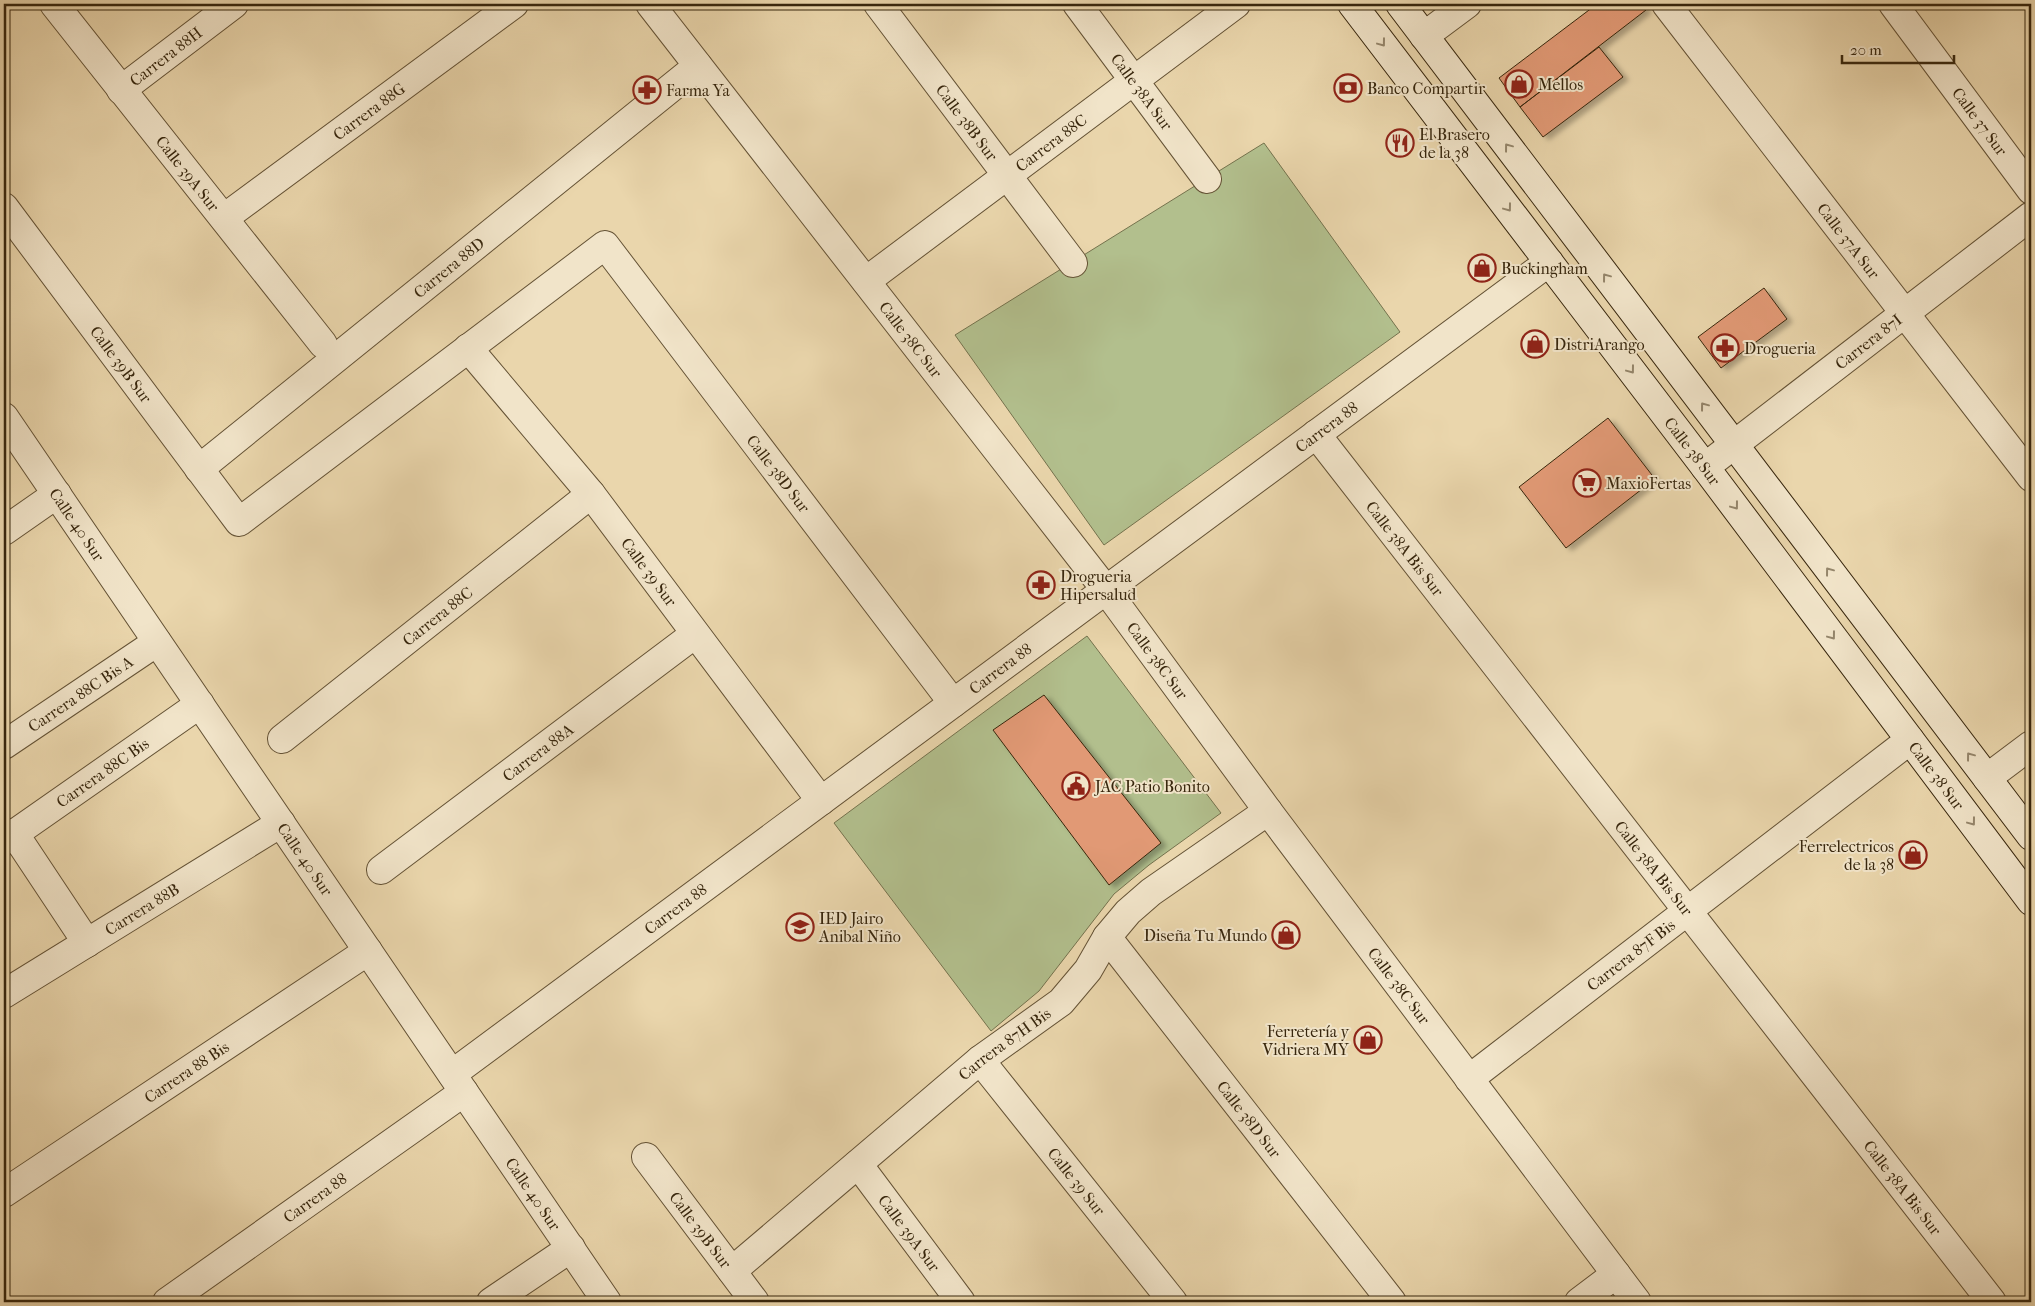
<svg xmlns="http://www.w3.org/2000/svg" width="2035" height="1306" viewBox="0 0 2035 1306" font-family="'IM FELL French Canon',serif">
<defs>
<filter id="shadow"><feDropShadow dx="5.5" dy="3" stdDeviation="2.5" flood-color="#0004"/></filter>
</defs>
<rect width="100%" height="100%" fill="#ead6ac"/>
<filter id="stains"><feTurbulence type="fractalNoise" baseFrequency=".004" numOctaves="4"/><feColorMatrix values="0 0 0 0 .2 0 0 0 0 .09 0 0 0 0 .02 0 0 0 .5 -.17"/></filter>
<radialGradient id="worn" r=".72"><stop offset=".6" stop-color="#630" stop-opacity="0"/><stop offset="1" stop-color="#630" stop-opacity=".3"/></radialGradient>
<!-- green -->
<path fill="#b2bf8d" stroke="#74724d" d="M1264,143L1400,332L1104,545L955,335Z
M1087,636L1221,813L1149,865L1114,894L1039,991L991,1031L834,823Z"/>
<!-- building -->
<path fill="#e19975" stroke="#37260d" filter="url(#shadow)" d="M1597,4H1641L1646,10L1520,107L1499,78Z
M1599,47L1623,77L1543,137L1520,107Z
M1764,288L1787,319L1721,368L1698,337Z
M1608,418L1655,479L1566,548L1519,487Z
M1044,695L1161,843L1109,885L993,730Z"/>
<g fill="none" stroke-linecap="round" stroke-linejoin="round">
<!-- street casing -->
<g stroke="#645235" stroke-width="30">
<g id="street">
<path id="s1" d="M54,4L323,344"/>
<path id="s2" d="M650,4L1106,590L1268,811L1637,1302"/>
<path id="s3" d="M878,4L1073,263"/>
<path id="s4" d="M1077,4L1207,179"/>
<path id="s5" d="M1666,4L2031,477"/>
<path id="s6" d="M1893,4L2031,190"/>
<path d="M1424,36L1467,4"/>
<path id="s7" d="M121,90L234,4"/>
<path id="s8" d="M4,207L239,522L605,245L953,703"/>
<path id="s9" d="M224,218L514,4"/>
<path id="s10" d="M866,281L1236,4"/>
<path id="s11" d="M468,348L591,494L821,801"/>
<path id="s12" d="M4,417L607,1302"/>
<path id="s13" d="M1316,434L1992,1302"/>
<path id="s14" d="M1705,467L2031,216"/>
<path id="s15" d="M199,469L698,66"/>
<path d="M4,531L57,494"/>
<path id="s16" d="M282,739L591,494"/>
<path id="s17" d="M4,745L157,642"/>
<path d="M1987,778L2031,745"/>
<path d="M14,833L87,943"/>
<path id="s18" d="M4,841L200,704"/>
<path id="s19" d="M381,870L695,634"/>
<path id="s20" d="M1107,937L1392,1302"/>
<path id="s21" d="M4,994L281,823"/>
<path id="s22" d="M980,1060L1173,1302"/>
<path id="s23" d="M452,1074L1549,262"/>
<path id="s24" d="M1469,1079L1910,740"/>
<path id="s25" d="M646,1157L755,1302"/>
<path id="s26" d="M858,1164L961,1302"/>
<path id="s27" d="M4,1193L368,951"/>
<path id="s28" d="M732,1271L980,1060L1061,1002L1088,970L1107,937L1128,912L1151,892L1268,811"/>
<path id="s29" d="M167,1302L464,1092"/>
<path d="M491,1302L571,1248"/>
<path d="M1579,1302L1616,1274"/>
</g>
</g>
<!-- secondary casing -->
<g stroke="#37260d" stroke-width="30">
<g id="secondary">
<path id="s30" d="M1352,4L1705,467L2031,901"/>
<path d="M1400,4L2031,836"/>
</g>
</g>
<!-- street -->
<use href="#street" stroke="#f1e4c9" stroke-width="28"/>
<!-- secondary -->
<use href="#secondary" stroke="#f1e4c9" stroke-width="28"/>
</g>
<!-- one-way arrows -->
<defs><path id="oneway-chevron" d="M-2-3.5L2.5 0L-2 3.5" fill="none" stroke-width="1.6" stroke-linecap="round" stroke-linejoin="round" transform="scale(1.25)"/></defs>
<g stroke="#94856b">
<use href="#oneway-chevron" transform="translate(1382 43) rotate(53)"/>
<use href="#oneway-chevron" transform="translate(1508 147) rotate(-127)"/>
<use href="#oneway-chevron" transform="translate(1508 208) rotate(53)"/>
<use href="#oneway-chevron" transform="translate(1606 277) rotate(-127)"/>
<use href="#oneway-chevron" transform="translate(1631 370) rotate(53)"/>
<use href="#oneway-chevron" transform="translate(1704 406) rotate(-127)"/>
<use href="#oneway-chevron" transform="translate(1735 506) rotate(53)"/>
<use href="#oneway-chevron" transform="translate(1829 571) rotate(-127)"/>
<use href="#oneway-chevron" transform="translate(1832 636) rotate(53)"/>
<use href="#oneway-chevron" transform="translate(1970 756) rotate(-127)"/>
<use href="#oneway-chevron" transform="translate(1972 822) rotate(53)"/>
</g>
<!-- icons -->
<defs>
<g id="shop-ring" transform="scale(1.4375)"><circle r="9.5" fill="#f1e4c9" stroke="#8f2418" stroke-width="1.5"/><path d="M-5-2.5h2.3a2.7 3.5 0 0 1 5.4 0H5L5.5 6h-11ZM-1.5-2.5h3a1.5 2.3 0 0 0-3 0Z" fill="#8f2418"/></g>
<g id="bank-ring" transform="scale(1.4375)"><circle r="9.5" fill="#f1e4c9" stroke="#8f2418" stroke-width="1.5"/><path d="M-6-4H6V4H-6ZM0-2.3a2.3 2.3 0 1 0 0 4.6a2.3 2.3 0 1 0 0-4.6Z" fill="#8f2418"/></g>
<g id="pharmacy-ring" transform="scale(1.4375)"><circle r="9.5" fill="#f1e4c9" stroke="#8f2418" stroke-width="1.5"/><path d="M-2-6h4v4h4v4h-4v4h-4v-4h-4v-4h4Z" fill="#8f2418"/></g>
<g id="restaurant-ring" transform="scale(1.4375)"><circle r="9.5" fill="#f1e4c9" stroke="#8f2418" stroke-width="1.5"/><path d="M-5-6h1v4h1v-4h1v4h1v-4h1v5L-1.5 .5V6h-2V.5L-5-1ZM5-6V6H3V1.5H1.5Q1.5-4 5-6Z" fill="#8f2418"/></g>
<g id="supermarket-ring" transform="scale(1.4375)"><circle r="9.5" fill="#f1e4c9" stroke="#8f2418" stroke-width="1.5"/><path d="M-6-5.5h2.5l.6 2H6L4.5 2H-2.5L-4.4-4H-6ZM-1.5 3.2a1.3 1.3 0 1 0 .1 0ZM3 3.2a1.3 1.3 0 1 0 .1 0Z" fill="#8f2418"/></g>
<g id="civic-ring" transform="scale(1.4375)"><circle r="9.5" fill="#f1e4c9" stroke="#8f2418" stroke-width="1.5"/><path d="M-.6-6.5H3V-4.5H.6V-3L4-1V1h2V6H-6V1h2V-1L-.6-3ZM-1.2 2.5V6h2.4V2.5Z" fill="#8f2418"/></g>
<g id="school-ring" transform="scale(1.4375)"><circle r="9.5" fill="#f1e4c9" stroke="#8f2418" stroke-width="1.5"/><path d="M0-5L7-2L0 1L-7-2ZM-4 1L0 2.5L4 1V4Q0 6-4 4Z" fill="#8f2418"/></g>
</defs>
<g fill-rule="evenodd">
<use href="#shop-ring" x="1519" y="84"/>
<use href="#bank-ring" x="1348" y="88"/>
<use href="#pharmacy-ring" x="647" y="90"/>
<use href="#restaurant-ring" x="1400" y="143"/>
<use href="#shop-ring" x="1482" y="268"/>
<use href="#shop-ring" x="1535" y="344"/>
<use href="#pharmacy-ring" x="1725" y="348"/>
<use href="#supermarket-ring" x="1587" y="483"/>
<use href="#pharmacy-ring" x="1041" y="585"/>
<use href="#civic-ring" x="1076" y="786"/>
<use href="#shop-ring" x="1913" y="855"/>
<use href="#school-ring" x="800" y="927"/>
<use href="#shop-ring" x="1286" y="935"/>
<use href="#shop-ring" x="1368" y="1040"/>
</g>
<g text-anchor="middle" stroke-width="4" stroke-linejoin="round" paint-order="stroke">
<!-- street labels -->
<g font-size="16" fill="#37260d" stroke="#f1e4c9">
<text dy="6" stroke="none"><textPath href="#s7" startOffset="56">Carrera 88H</textPath></text>
<text dy="6" stroke="none"><textPath href="#s4" startOffset="109">Calle 38A Sur</textPath></text>
<text dy="6" stroke="none"><textPath href="#s9" startOffset="180">Carrera 88G</textPath></text>
<text dy="6" stroke="none"><textPath href="#s6" startOffset="146">Calle 37 Sur</textPath></text>
<text dy="6" stroke="none"><textPath href="#s3" startOffset="148">Calle 38B Sur</textPath></text>
<text dy="6" stroke="none"><textPath href="#s10" startOffset="231">Carrera 88C</textPath></text>
<text dy="6" stroke="none"><textPath href="#s1" startOffset="216">Calle 39A Sur</textPath></text>
<text dy="6" stroke="none"><textPath href="#s5" startOffset="299">Calle 37A Sur</textPath></text>
<text dy="6" stroke="none"><textPath href="#s15" startOffset="321">Carrera 88D</textPath></text>
<text dy="6" stroke="none"><textPath href="#s2" startOffset="425">Calle 38C Sur</textPath></text>
<text dy="6" stroke="none"><textPath href="#s14" startOffset="206">Carrera 87I</textPath></text>
<text dy="6" stroke="none"><textPath href="#s8" startOffset="196">Calle 39B Sur</textPath></text>
<text dy="6" stroke="none"><textPath href="#s23" startOffset="1088">Carrera 88</textPath></text>
<text dy="6" stroke="none"><textPath href="#s30" startOffset="562">Calle 38 Sur</textPath></text>
<text dy="6" stroke="none"><textPath href="#s8" startOffset="1139">Calle 38D Sur</textPath></text>
<text dy="6" stroke="none"><textPath href="#s12" startOffset="130">Calle 40 Sur</textPath></text>
<text dy="6" stroke="none"><textPath href="#s13" startOffset="145">Calle 38A Bis Sur</textPath></text>
<text dy="6" stroke="none"><textPath href="#s11" startOffset="288">Calle 39 Sur</textPath></text>
<text dy="6" stroke="none"><textPath href="#s16" startOffset="198">Carrera 88C</textPath></text>
<text dy="6" stroke="none"><textPath href="#s2" startOffset="830">Calle 38C Sur</textPath></text>
<text dy="6" stroke="none"><textPath href="#s23" startOffset="682">Carrera 88</textPath></text>
<text dy="6" stroke="none"><textPath href="#s17" startOffset="92">Carrera 88C Bis A</textPath></text>
<text dy="6" stroke="none"><textPath href="#s19" startOffset="196">Carrera 88A</textPath></text>
<text dy="6" stroke="none"><textPath href="#s18" startOffset="120">Carrera 88C Bis</textPath></text>
<text dy="6" stroke="none"><textPath href="#s30" startOffset="968">Calle 38 Sur</textPath></text>
<text dy="6" stroke="none"><textPath href="#s12" startOffset="535">Calle 40 Sur</textPath></text>
<text dy="6" stroke="none"><textPath href="#s13" startOffset="550">Calle 38A Bis Sur</textPath></text>
<text dy="6" stroke="none"><textPath href="#s21" startOffset="162">Carrera 88B</textPath></text>
<text dy="6" stroke="none"><textPath href="#s23" startOffset="278">Carrera 88</textPath></text>
<text dy="6" stroke="none"><textPath href="#s24" startOffset="204">Carrera 87F Bis</textPath></text>
<text dy="6" stroke="none"><textPath href="#s2" startOffset="1235">Calle 38C Sur</textPath></text>
<text dy="6" stroke="none"><textPath href="#s28" startOffset="355">Carrera 87H Bis</textPath></text>
<text dy="6" stroke="none"><textPath href="#s27" startOffset="219">Carrera 88 Bis</textPath></text>
<text dy="6" stroke="none"><textPath href="#s20" startOffset="231">Calle 38D Sur</textPath></text>
<text dy="6" stroke="none"><textPath href="#s22" startOffset="155">Calle 39 Sur</textPath></text>
<text dy="6" stroke="none"><textPath href="#s13" startOffset="955">Calle 38A Bis Sur</textPath></text>
<text dy="6" stroke="none"><textPath href="#s12" startOffset="940">Calle 40 Sur</textPath></text>
<text dy="6" stroke="none"><textPath href="#s29" startOffset="181">Carrera 88</textPath></text>
<text dy="6" stroke="none"><textPath href="#s25" startOffset="91">Calle 39B Sur</textPath></text>
<text dy="6" stroke="none"><textPath href="#s26" startOffset="86">Calle 39A Sur</textPath></text>
</g>
<!-- poi labels -->
<g font-size="16" fill="#37260d" stroke="#f1e4c9" text-anchor="start">
<text x="1538" y="90">Mellos</text>
<text x="1367" y="94">Banco Compartir</text>
<text x="666" y="96">Farma Ya</text>
<text x="1419" y="140">El Brasero<tspan x="1419" dy="18">de la 38</tspan></text>
<text x="1501" y="274">Buckingham</text>
<text x="1554" y="350">DistriArango</text>
<text x="1744" y="354">Drogueria</text>
<text x="1606" y="489">MaxioFertas</text>
<text x="1060" y="582">Drogueria<tspan x="1060" dy="18">Hipersalud</tspan></text>
<text x="1095" y="792">JAC Patio Bonito</text>
<text x="1894" y="852" text-anchor="end">Ferrelectricos<tspan x="1894" dy="18">de la 38</tspan></text>
<text x="819" y="924">IED Jairo<tspan x="819" dy="18">Anibal Niño</tspan></text>
<text x="1267" y="941" text-anchor="end">Diseña Tu Mundo</text>
<text x="1349" y="1037" text-anchor="end">Ferretería y<tspan x="1349" dy="18">Vidriera MY</tspan></text>
</g>
</g>
<!-- margin -->
<rect width="2035" height="1306" fill="none" stroke="#ead6ac" stroke-width="20"/>
<rect x="5" y="5" width="2025" height="1296" fill="none" stroke="#37260d" stroke-width="2.5"/>
<rect x="10" y="10" width="2015" height="1286" fill="none" stroke="#37260d"/>
<!-- scale -->
<path d="M1842 55v8h112v-8" fill="none" stroke="#37260d" stroke-width="2.5"/>
<text x="1850" y="55" font-size="15" fill="#37260d" stroke="#f1e4c9" stroke-width="4" paint-order="stroke">20 m</text>
<rect width="100%" height="100%" filter="url(#stains)"/>
<rect width="100%" height="100%" fill="url(#worn)"/>
</svg>
